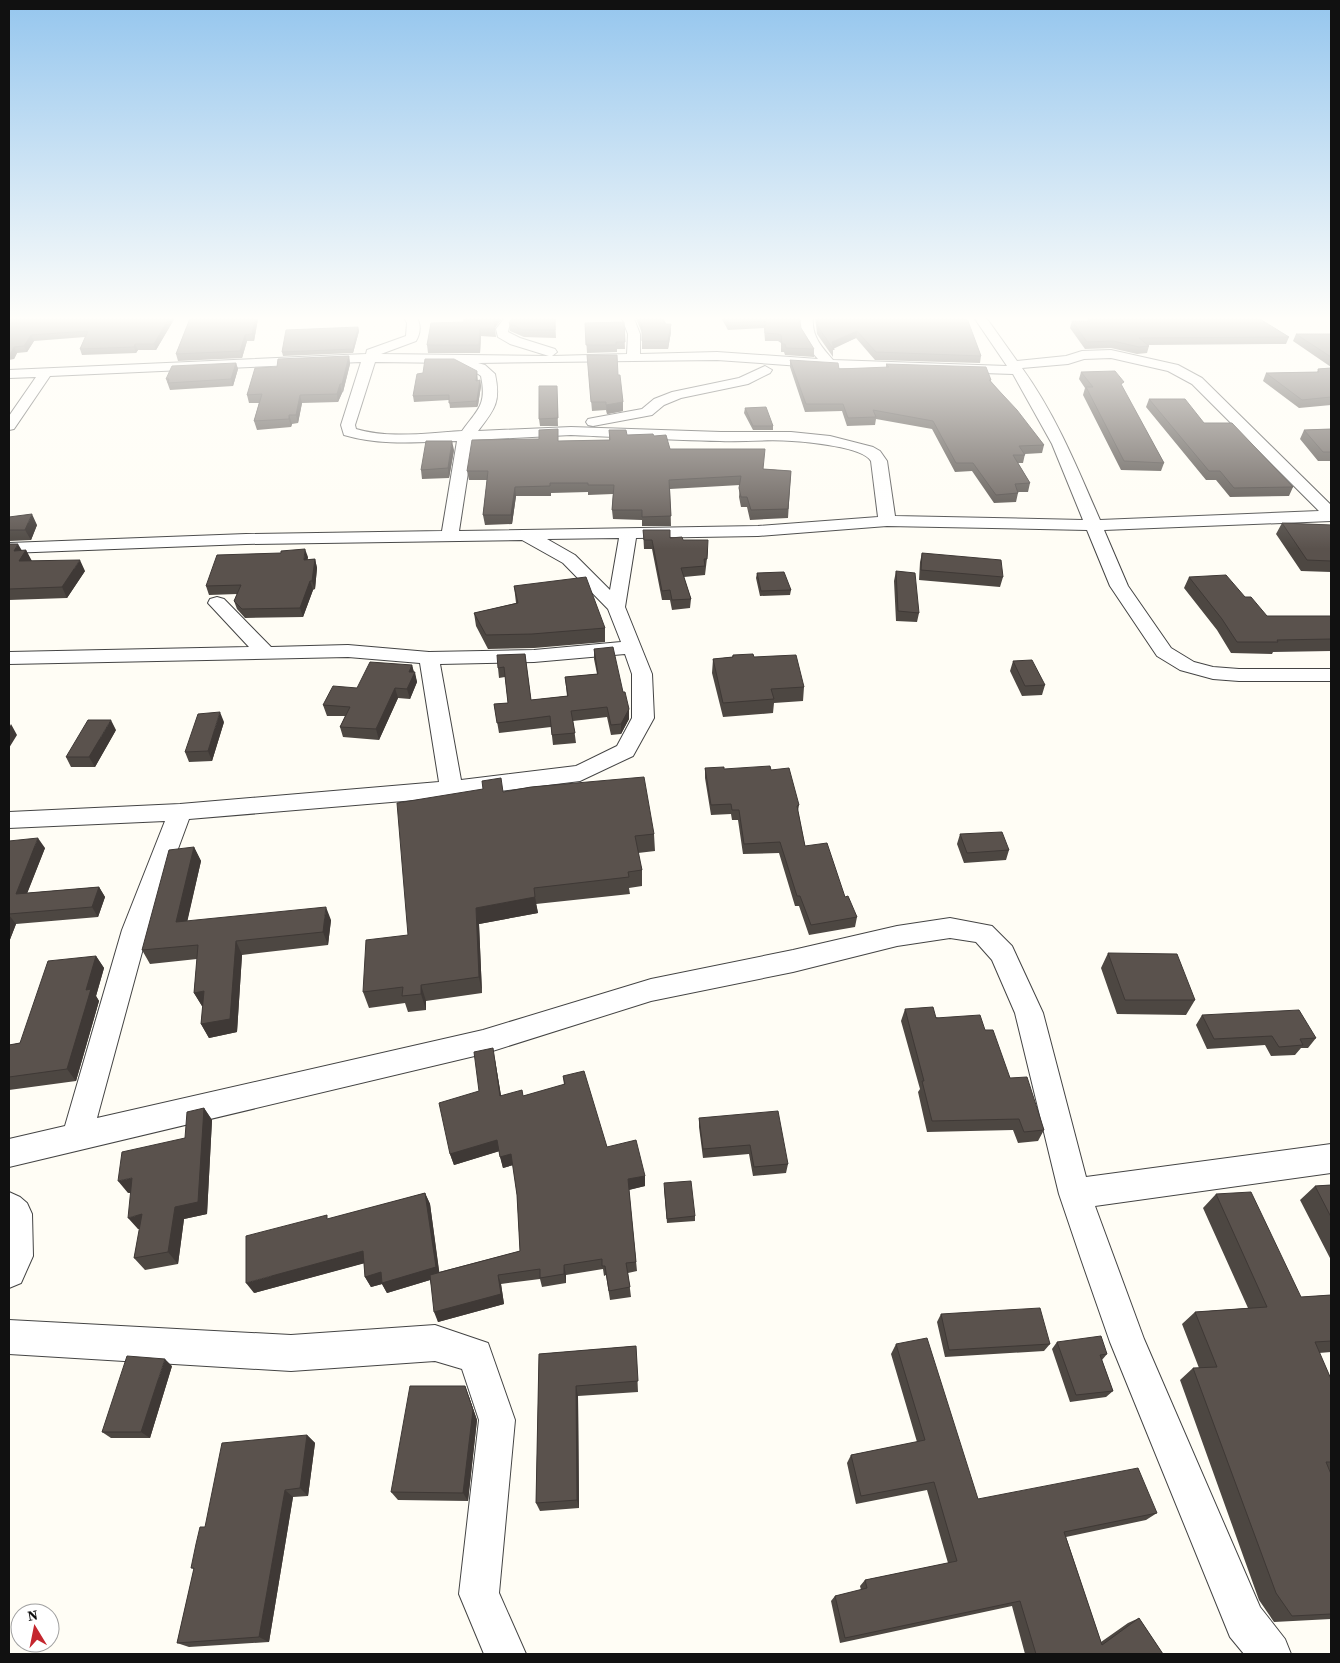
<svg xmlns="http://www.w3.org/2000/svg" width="1340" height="1663" viewBox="0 0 1340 1663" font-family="'Source Serif 4',serif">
<rect width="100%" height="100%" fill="#fffdf5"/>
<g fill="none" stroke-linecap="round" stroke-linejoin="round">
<!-- minor casing -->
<g stroke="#444" stroke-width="2">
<path id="minor" d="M403,316H416C421,324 421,332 416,341L381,354L549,356L510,344L498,337L496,329L506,316H518L509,327L508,332L520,338L555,349L557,352L552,356L627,354L628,334L621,316H633L640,334V354L717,352L818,359C806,346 798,334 801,316H813C811,336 821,346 833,360L1007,366L973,316H985L1017,361L1066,356L1082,351L1111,350L1178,365L1202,378L1331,505V521L1104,530L1128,586L1171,648L1194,662L1213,667L1239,669H1331V681H1239L1213,679L1180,670L1157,656L1110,586L1087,530L887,526L758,536L636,538L625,607L652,674L654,718L633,756L580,781L451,797L189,819L148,930L97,1118L483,1030L651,979L793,950L897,926L950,918L992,926L1012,946L1043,1013L1086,1177L1331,1144V1173L1095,1206L1144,1339L1260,1607L1285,1639L1291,1654H1244L1230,1637L1110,1342L1081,1259L1059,1194L1015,1013L992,960L976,942L950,938L897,946L793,972L651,1001L483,1054L9,1167V1139L65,1126L122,930L165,821L9,828V812L180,804L439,782L420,663L348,657L9,664V652L249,647L208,603L210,599L217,597L224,599L271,647L348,645L429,652L534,650L621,642L608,609L563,563L522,540L246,544L9,553V543L246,534L442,531L457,441C419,442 381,446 344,435L341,425L361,362L50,376L14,429L9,430V416L36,377L9,378V370L366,354L367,350L406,336L407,323ZM1111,358L1168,371L1192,384L1319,511L1100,520C1077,467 1056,415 1022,368L1068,364L1084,359ZM717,360L829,368L1013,374L1052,444L1083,520L895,516L887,461L880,451L873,447L830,436L791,432H721L571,427L478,431C495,409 501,402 495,374L485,365L478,363ZM375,362L455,363C462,370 474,370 481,376C487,405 478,409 462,431C428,433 390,439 356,429L355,425ZM571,435C620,437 670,440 720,441C744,442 768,439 792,441C808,442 863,447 871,461L878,517L758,526L459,531L473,440ZM619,538L610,590L575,555L547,539ZM625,654L632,674V718L617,746L576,766L461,780L440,664L534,662Z
M765,366L772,370L770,373L748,384L681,398L664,405L652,415L593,426L588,425L586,422L588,419L593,418L642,409L654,399L672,392L739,378Z
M9,1192L20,1197L27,1203L32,1214L33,1256L21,1283L9,1288Z
M9,1320L291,1335L435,1325L488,1343L515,1420L499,1593L526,1654H484L459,1594L479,1420L462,1369L435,1361L291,1371L9,1354Z"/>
</g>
<!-- minor -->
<use href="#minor" fill="#fff" fill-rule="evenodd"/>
</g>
<!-- wall -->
<path fill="#4d4742" d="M9,316H176L156,350H138L136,353L82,355L80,349L85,337L34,341L27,352L17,353L14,359Z
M191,316H257L258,319L254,341H247L242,358L178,361L176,354Z
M464,316H504L495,327L496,337L481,336L480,353H428L427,345L464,322Z
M514,316H555L556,338L524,337L510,331L509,323Z
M635,316H661L671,332L668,349H642V333Z
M720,316H800V319L801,328L814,349V357L785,355L784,352H781V343L778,341H765L764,328L728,330Z
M815,316H964L981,356L980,363L875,360L856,338L833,348V357L817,334Z
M1087,316H1255L1289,337L1286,344L1148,345L1149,346L1147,353L1137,354L1111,348L1085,349L1070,328L1072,321H1088Z
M624,322L625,349H617V352L587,353L585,323Z
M358,327L359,331L353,353L283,356L282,352Z
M1296,334H1331V367L1293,341Z
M587,355L618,375L623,402V411L607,414L606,410L592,411Z
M349,356L350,364L343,392L342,393L338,402L302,403L298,423L292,424L291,427L257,430L254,421L259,403H249L247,395L277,367Z
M790,360L839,369L886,368V364L991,380V381L1044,445L1042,453L1025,454L1023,463H1018L1030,483L1028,492H1018V493L1016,502L994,503L972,471L955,472L932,429L876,419L875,425L847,426L842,411L805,412L790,367Z
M236,363L238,369L233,386L170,390L166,379Z
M1331,368V405L1299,408L1263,381L1266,373L1317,372L1318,369Z
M477,371L478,381L480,380L481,386L478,405L477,407L450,408L449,400L414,402L413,396Z
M1081,372L1122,387L1164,463L1161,471L1121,470L1083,395L1085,388L1079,379Z
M557,393L558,426H540L539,419Z
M1149,399L1293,487L1289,496L1230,497L1216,480H1206L1146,407Z
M745,408L773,426V430H753L744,413Z
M1331,429V461H1318L1300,439L1304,430Z
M609,430L627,435L654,436L670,449L764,469L791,471L788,518L750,520L747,507H741L739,497L740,485L670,489L671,526H642V520L613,519L612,510L613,494L588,495V492L551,493V496H516L512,524L485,525L483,515L487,480H469L467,471L559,441L609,440Z
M454,450L449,478L422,479L421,470Z
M9,517L37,525L31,540L9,541Z
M1282,523L1331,525V572L1301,571L1276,534Z
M643,530L683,540L708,550L705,575L684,577L691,599L690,608L672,610L670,600H662L652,549H644Z
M9,544L22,551L26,550L31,561L85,571L67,598L9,600Z
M922,553L1003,577L1000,587L919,580L920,562Z
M308,557L307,560L315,559L317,568L315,589L313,590L303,617L245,618L237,609L234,601L237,594L209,595L206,586Z
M896,571L919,613L917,622L896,621L894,581Z
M757,573L791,590L790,595L760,596L756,578Z
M1189,577L1245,597L1267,616H1331V651L1273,652L1272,654L1231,653L1217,630L1184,588Z
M514,586L605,628V642L534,648L488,649L476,626L474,613L516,603Z
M594,649L623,692L629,709V719L621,734L611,735L607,717L573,721L576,743L553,745L551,727L499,733L494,704L508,703L505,677L499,678L498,668L525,654L531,700L567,696L565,677L597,674L594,659Z
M733,655L754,657L804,687L803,701L774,703L773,713L723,717L712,673L713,659L732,657Z
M1013,661L1045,685L1042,695L1022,696L1010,671Z
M412,665L417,682L410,699L398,698L379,740L343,737L340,727L345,716H327L323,705L357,688Z
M224,722L212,761L189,762L185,752Z
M116,730L95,767H71L66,757Z
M705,768L724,769L771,770L799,805L798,811L805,846L845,897L857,917L855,927L809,935L799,906H795L779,853L743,854L738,820H732L731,814L711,815L705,778Z
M503,792L654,834L655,851L638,853L642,870V886L629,888L630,894L536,904L538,913L479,924L482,993L426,1001V1010L408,1012L405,1003L369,1008L363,992L408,935Z
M960,834L1009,850L1006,860L964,863L957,844Z
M9,841L45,848L27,893L99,887L105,897L98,917L16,924L9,942Z
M194,847L201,861L187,921L331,920L328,945L242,955L237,1032L209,1038L201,1024L203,1006H202L194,993L197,959L150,964L142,950Z
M1108,953L1195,1000L1186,1015L1117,1014L1101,968Z
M96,956L104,968L96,996L99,1001L76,1081L9,1090V1045L20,1043Z
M905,1009L985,1030L1010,1078L1044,1130L1038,1141L1018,1143L1013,1130L927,1132L918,1092L920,1089L901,1021Z
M1202,1015L1316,1038L1308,1048H1301L1295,1055L1271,1056L1265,1045L1207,1049L1196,1025Z
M495,1060L501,1096H523L564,1085L563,1076L607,1147L645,1176V1186L629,1190L637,1271L628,1273L631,1297L610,1300L606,1275L604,1276L603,1269L566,1275V1283L542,1287L540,1279L501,1284L504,1304L438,1322L430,1280L387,1293L382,1284L371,1287L365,1277L364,1263L254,1293L329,1219L425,1193L430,1204L439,1272L520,1251L517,1195L513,1165L503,1168L499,1151L454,1165L450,1154L479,1091Z
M204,1108L212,1120L207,1214L184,1219L178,1264L145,1270L134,1258L140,1229H138L131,1193H128L185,1138Z
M699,1118L788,1164L786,1173L753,1176L749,1154L703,1158L699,1127Z
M1331,1185V1260L1300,1200L1315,1186Z
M664,1188L695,1216V1221L667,1223Z
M1216,1194L1301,1297L1331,1295V1352L1319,1353L1331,1379V1471H1330L1331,1474V1619L1274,1622L1259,1600L1180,1380L1193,1368H1199L1182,1324L1195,1312L1248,1308L1203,1208Z
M941,1314L1050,1344L1044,1351L945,1357L937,1322Z
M1057,1342L1107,1354L1102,1360L1113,1391L1106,1397L1070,1402L1052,1349Z
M896,1344L978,1499L1157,1513L1146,1520L1066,1537L1101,1642L1128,1623L1139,1618L1163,1654H1025L1012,1606L840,1643L831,1601L835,1596L861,1590L860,1586L865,1580L948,1563L927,1490L856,1504L847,1463L851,1455L917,1442L891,1354Z
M636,1346L638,1392L578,1396L579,1508L540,1511L536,1503L539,1354Z
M172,1366L150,1438H111L102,1432Z
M469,1397L477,1420L468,1501L398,1500L391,1492Z
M307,1435L315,1443L308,1496L293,1497L269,1642L189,1647L177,1643L194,1569L191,1568L205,1527Z"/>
<!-- shaded-wall -->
<path fill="#3f3936" d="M170,316H176L156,350L154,344Z
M256,316H257L258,319L254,341L252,334Z
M497,316H504L495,328L494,320Z
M671,324V332L668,349V341Z
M358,327L359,331L353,353V349Z
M480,329L481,336L480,353L479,345Z
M857,331L856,338L833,349L832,342Z
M31,335L34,341L27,352L24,346Z
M245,335L247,341L242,358L240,351Z
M135,344L138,350L136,353L134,347Z
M14,347L17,353L14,359L9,360V353Z
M349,356L350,364L343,392L342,384Z
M236,363L238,369L233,386L231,379Z
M480,380L481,386L478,405L477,407L476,401Z
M340,384L342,393L338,402L337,394Z
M300,395L302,403L298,423L296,415Z
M623,402V411L607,414L606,405Z
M289,415L292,424L291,427L289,419Z
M452,441L454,450L449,478L448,468Z
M515,487L516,496L512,524L511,515Z
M32,514L37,525L31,540L25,530Z
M18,544L24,554L26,550L32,561L24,572L14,551Z
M305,549L308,557L306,569L304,560Z
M315,559L317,568L315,589L312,581Z
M80,560L85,571L67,598L62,587Z
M310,581L313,590L303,617L300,608Z
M412,665L414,674L415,672L417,682L410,699L407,689L409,672Z
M395,688L398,698L379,740L376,729Z
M629,709V719L621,734V724Z
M220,712L224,722L212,761L208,751Z
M111,720L116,730L95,767L89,757Z
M11,724L17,735L9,748V728Z
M38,838L45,848L23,904L16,894Z
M194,847L201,861L184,936L176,922Z
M99,887L105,897L98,917L92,907Z
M535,897L538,913L479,924L482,993L479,977L476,908Z
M326,907L331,920L328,945L323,932Z
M9,915L16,924L9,942Z
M236,941L242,955L237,1032L209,1038L201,1024Z
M96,956L104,968L96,996L99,1001L76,1081L67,1069L86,990Z
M421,985L426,1001V1010L421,994Z
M204,991L212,1005L202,1006L194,993Z
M493,1048L495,1060L503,1107L500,1096Z
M204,1108L212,1120L207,1214L184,1219L178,1264L168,1252L175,1207Z
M497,1140L500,1151L454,1165L450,1154Z
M511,1154L513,1165L503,1168L500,1157Z
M645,1176V1186L628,1190V1179Z
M132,1178L142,1190L128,1193L118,1181Z
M425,1193L430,1204L440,1277L387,1293L382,1284L371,1287L365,1277Z
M142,1214L152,1226L138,1229L128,1218Z
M363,1251L369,1262L254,1293L246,1283Z
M564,1265L566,1275V1283L564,1274Z
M498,1275L501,1284L504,1304L438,1322L434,1312Z
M165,1359L172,1366L150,1438L141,1432Z
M465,1386L469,1397L477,1420L468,1501L463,1493Z
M576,1386L578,1396L579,1508L577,1500Z
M307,1435L315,1443L308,1496L300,1488Z
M285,1490L293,1497L269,1642L259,1637Z"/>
<!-- building -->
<path fill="#5a524d" stroke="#3f3936" d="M9,316H170L154,344H135L134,347L80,349L88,331L31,335L24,346L14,347L11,353H9Z
M191,316H256L252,334L245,335L240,351L176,354Z
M464,316H497L494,320L495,329H480L479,345H427L431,323L464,322Z
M514,316H555V330H523L509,323Z
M638,316H661L666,324H671L668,341H642V326Z
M725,316H799L801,328L814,349L786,348L785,344H782L781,335L778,334L765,333V321L728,323Z
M816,316H964L968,321L981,356L876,352L857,331L832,342L834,350L818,327Z
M1090,316H1255L1289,337L1139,338L1149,346L1139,347L1113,341L1087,342L1072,321H1091Z
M624,322L625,342H616V345H586L585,323Z
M358,327L353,349L282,352L286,330Z
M1296,334H1331V357Z
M587,355H617L618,375H620L623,402L606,405V402H591Z
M349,356L342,384H340L337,394L300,395L296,415H289V419L254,421L262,394L247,395L255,368L277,367L278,359Z
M425,359H454L477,371L476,381L480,380L477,400L476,401L449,403V395L413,396L417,374L423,373Z
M790,360L838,363L839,369L889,367L886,364L986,367L991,380H989L1017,410L1044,445L1019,446L1025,455H1013L1030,483L1015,484L1018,493L996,495L973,463H956L933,421L873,410L876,417L848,418L843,404H806Z
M236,363L231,379L168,383L169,379H166L172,366Z
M1331,368V397L1302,400L1266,373L1319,372L1318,369Z
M1115,371L1124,382L1121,384L1164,463L1124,461L1086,387H1093L1081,372Z
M539,386H557L558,418L539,419Z
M1149,399H1185L1204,423H1232L1293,487L1234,488L1220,471H1209Z
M766,407L773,426H753L745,408Z
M558,429V441L610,440L609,430H626L627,435L653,434L654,436L666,435L670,449H765L763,469L791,471L788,509L751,510L747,497H741L739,488L741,476L669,480L671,516L642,517V510H612L614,485H588V483H550V486L515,487L511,515H483L488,471H467L472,440L539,439V430Z
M1331,429V452H1323L1304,430Z
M426,441H452L448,468L421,470Z
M32,514L25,530H9V517Z
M1282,523L1331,525V561L1307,560Z
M643,530H670V538L682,537L683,540H708L707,559H704L705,566L681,568L691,599L672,600L670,590L662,591L652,540H644Z
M9,544H18L14,551L26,550L19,561L80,560L62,587L9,589Z
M305,549L304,560L315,559L312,581H310L300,608L242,609L234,601L241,585L206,586L217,555L281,553V551Z
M922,553L1001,560L1003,577L921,570Z
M896,571L915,573L919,613L898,611Z
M784,572L791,590L761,591L757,573Z
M1226,575L1245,597H1251L1267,616H1331V639L1277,640L1278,642H1237L1222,619L1189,577Z
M586,577L605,628L532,634L486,635L474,613L518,603L514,586Z
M613,647L623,692H625L629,709L621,724L611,725L607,707L571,711L575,733L552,735L550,716L497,723L494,704L508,703L504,667L498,668L497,655L525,654L531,700L568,696L565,677L598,674L594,649Z
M753,654L754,657L796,655L804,687L771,689L774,699L723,703L713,659L733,657V655Z
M1032,660L1045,685L1025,686L1013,661Z
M370,662L412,665L409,672H415L407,689L395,688L376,729L340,727L350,707L323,705L333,686L357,688Z
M220,712L208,751L185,752L198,714Z
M88,720H111L89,757H66Z
M770,766L771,770L789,768L799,805L797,806L805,846L827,843L845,897L848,896L857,917L811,925L800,896H797L780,842L744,844L739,810H732L731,804L711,805L705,768L724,767V769Z
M644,777L654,834L635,836L642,870L628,872L629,877L534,888L535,897L476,908L479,977L421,985V994L402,996L403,987L363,992L366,940L408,935L397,803L483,789L482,781L501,778L503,792L531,787Z
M1002,832L1009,850L967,853L960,834Z
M38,838L16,894L99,887L92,907L9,914V841Z
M194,847L176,922L326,907L323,932L236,941L230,1019L201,1024L204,991L194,993L198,945L142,950L169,850Z
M1108,953L1177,954L1195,1000H1125Z
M96,956L86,990L91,989L67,1069L9,1077V1045L20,1043L48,961Z
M933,1007L936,1018L980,1015L985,1030H993L1010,1078L1027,1077L1044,1130L1024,1132L1019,1119L932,1121L922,1081H924L905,1009Z
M1299,1010L1316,1038L1300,1039L1303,1045L1279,1047L1272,1036L1214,1039L1202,1015Z
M493,1048L500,1096L522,1090L523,1096L565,1084L563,1076L584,1071L607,1147L636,1140L645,1176L628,1179L636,1262L626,1263L630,1287L609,1291L605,1266H602V1259L564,1265V1274L540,1278V1269L498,1275L501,1294L434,1312L430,1275L520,1251L517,1195L511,1154L500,1157L497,1140L450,1154L439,1103L479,1091L474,1052Z
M204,1108L198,1202L175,1207L168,1252L134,1258L142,1214L128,1218L132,1178L118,1181L122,1152L185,1138L187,1112Z
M778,1111L788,1164L754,1167L750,1145L703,1149L699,1118Z
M691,1181L695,1216L667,1219L664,1183Z
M1331,1185V1217L1315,1186Z
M1251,1192L1301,1297L1331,1295V1341L1315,1342L1331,1379V1462H1326L1331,1474V1614L1292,1616L1276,1593L1193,1368L1217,1367L1195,1312L1267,1307L1216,1194Z
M425,1193L436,1267L382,1283L381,1272L365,1277L363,1251L246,1283V1236L327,1215V1219Z
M1040,1308L1050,1344L949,1350L941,1314Z
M1101,1336L1107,1354L1100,1355L1113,1391L1076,1395L1057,1342Z
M927,1338L978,1499L1138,1468L1157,1513L1064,1532L1102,1645L1139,1618L1163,1654H1036L1020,1601L845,1638L835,1596L867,1588L865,1580L957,1561L934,1482L861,1496L851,1455L925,1440L896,1344Z
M636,1346L638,1381L576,1386L577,1500L536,1503L539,1354Z
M127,1356L165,1359L141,1432H102Z
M410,1386H465L473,1410L463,1493L391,1492Z
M307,1435L300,1488L285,1490L259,1637L177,1643L194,1568H191L196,1544L200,1527H205L222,1443Z"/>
<!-- sky -->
<linearGradient id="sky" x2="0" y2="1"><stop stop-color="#95c6ee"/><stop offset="0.58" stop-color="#fffefa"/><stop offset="1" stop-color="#fffefa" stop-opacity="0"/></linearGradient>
<rect width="1340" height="549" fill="url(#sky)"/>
<!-- border -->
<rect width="1340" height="1663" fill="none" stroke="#111111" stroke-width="20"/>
<!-- north arrow -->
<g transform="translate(35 1628) rotate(350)"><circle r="24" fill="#ffffff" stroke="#a0a0a0"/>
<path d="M0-4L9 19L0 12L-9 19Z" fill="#c4262e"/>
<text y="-8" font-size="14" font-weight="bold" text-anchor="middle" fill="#111111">N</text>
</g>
</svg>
